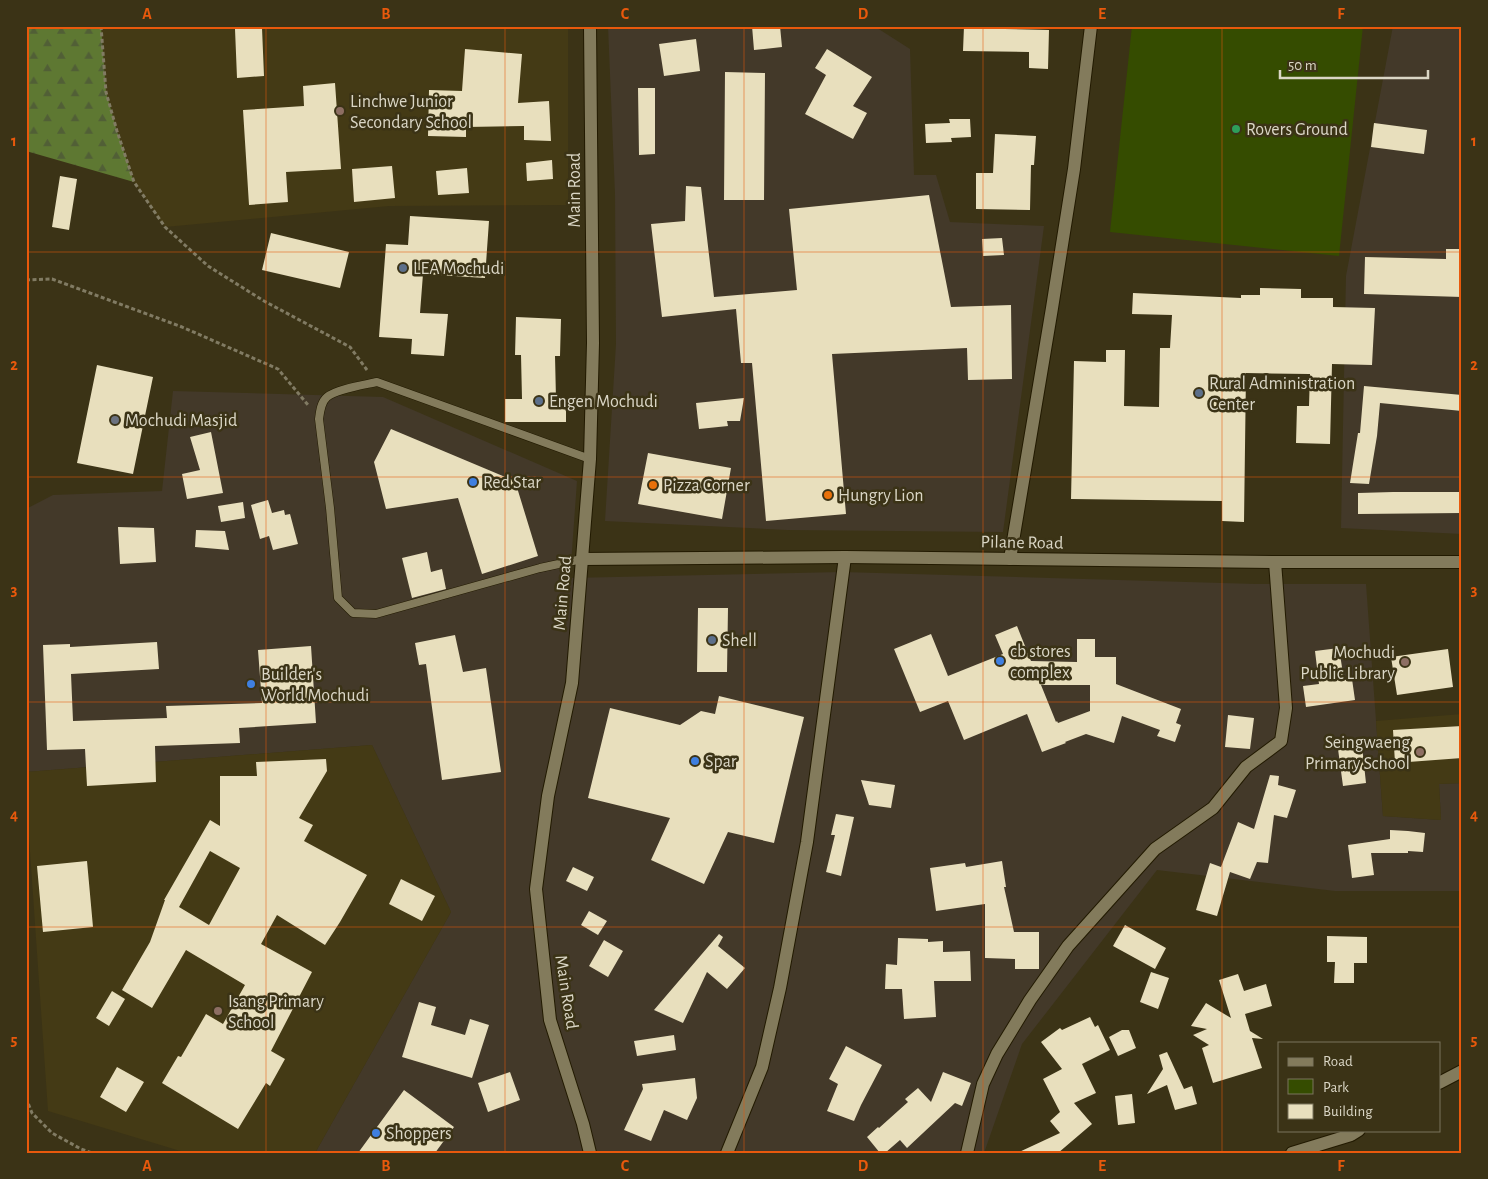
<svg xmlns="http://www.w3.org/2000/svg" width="1488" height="1179" viewBox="0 0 1488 1179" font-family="'Alegreya Sans',sans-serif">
<defs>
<pattern id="forest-firs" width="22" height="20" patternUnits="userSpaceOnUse" patternTransform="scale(1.25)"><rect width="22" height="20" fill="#5e7832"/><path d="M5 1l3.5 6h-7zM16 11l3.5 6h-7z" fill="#515f36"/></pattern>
</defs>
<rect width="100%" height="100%" fill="#3b3316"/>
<!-- commercial -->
<path fill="#433929" d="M608,26H874L910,49L914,175H936L950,222L1044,226L1003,532L787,530L605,521L616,344L615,194Z
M1393,26H1462V534L1341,528L1346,276Z
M173,391L383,397L577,481L570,578L842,572L1256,584H1366L1383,816L1441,820L1439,784L1462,783V891H1335L1157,870L1022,1044L984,1153H315L451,912L372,745L26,772V509L53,495L162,491Z"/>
<!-- built -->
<path fill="#443a15" d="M101,26H568V205L389,206L165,227L134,182L117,131L106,92Z
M1462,714V783L1439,784L1441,820L1383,816L1376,721Z
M372,745L451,912L315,1153H187L48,1111L26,794V772Z"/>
<!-- green -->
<path fill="#354c00" d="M1132,26H1363L1339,256L1110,232Z"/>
<!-- forest -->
<path fill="url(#forest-firs)" d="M26,26H101L106,92L117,131L134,182L26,151Z"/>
<!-- building -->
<path fill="#e8dfbd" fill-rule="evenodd" d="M752,26H780L782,47L754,50Z
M964,26H1004V29L1049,30L1048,69L1029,68V52L963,51Z
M262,28L264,76L237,78L235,29Z
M696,39L700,71L664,76L659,44Z
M465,49L522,54L518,103L549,101L551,141L524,140V126L466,127V137L428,136L429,90L462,91Z
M827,49L872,77L853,106L867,113L853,139L805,114L826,75L815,68Z
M725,72L765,73L764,200H724Z
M335,83L341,169L286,172L288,202L249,205L243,110L304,106L303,86Z
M638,88H655V154L639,155Z
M949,119H970L971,137L951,138L952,142L926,143L925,124L950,123Z
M1374,123L1427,130L1424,154L1371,147Z
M995,134L1036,136L1034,165H1031L1030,210L976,209V173H993Z
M552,160L553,179L527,181L526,163Z
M392,166L395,198L354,202L352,169Z
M467,168L469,193L438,195L436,171Z
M60,176L77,179L69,230L52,227Z
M686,186L701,187L714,297L797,290L789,209L929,195L951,307L1011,305L1012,379L968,380L967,348L832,354L846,514L766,521L752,363H741L736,309L662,317L651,224L685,221Z
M410,216L489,221L485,278L423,274L420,313L448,314L444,356L411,354L412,339L379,337L386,244L408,245Z
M271,233L349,252L340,288L262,270Z
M1002,238L1004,255L983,256L982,239Z
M1446,249H1462V297L1364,294L1365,257L1446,259Z
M1260,288L1301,289V298H1333V307L1375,308L1372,365L1332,364L1330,444L1296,443L1297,406H1309L1310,374L1246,373L1244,522L1222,521V501L1071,499L1074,361L1106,362V350H1125L1124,406L1159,407L1160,348H1170L1172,315L1132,314L1133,293L1241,298V295H1260Z
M516,317L561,319L560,356H555L556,399L566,398V422H505V399H522L521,355H515Z
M97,365L153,377L133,474L77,463Z
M1364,386L1462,395V411L1380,403L1377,436L1369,484L1350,483L1358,433H1360Z
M744,398L740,421H727L728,426L699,429L696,403Z
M391,429L515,481L538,556L482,574L458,498L386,509L374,462Z
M211,432L223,493L187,499L182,474L200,470L190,437Z
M648,453L731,468L722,519L638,504Z
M1393,492H1462V513L1358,514V493Z
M268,500L272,513L284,510L285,515L290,514L298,544L273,550L269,536L260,539L251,505Z
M243,502L245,518L221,522L218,506Z
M118,527L154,528L156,562L120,564Z
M196,530L225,531L229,550L195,547Z
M427,552L431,572L442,569L446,589L412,598L402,558Z
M698,608H728L727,672H697Z
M1017,626L1031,661L1077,662V639H1095V657H1116V684L1181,709L1176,723L1181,725L1175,742L1157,736L1160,730L1122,716L1114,743L1086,734L1065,742L1066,743L1042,752L1027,714L964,740L948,701L920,712L894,649L931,634L948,676L1003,654L995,635ZM1041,685H1090V711L1058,723L1057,721L1056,722Z
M455,635L463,672L486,668L501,772L442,780L426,664L419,665L415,643Z
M157,642L159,669L71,674L73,721L167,718L166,706L262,703L258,650L311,646L316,723L239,728L240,743L155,746L156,782L87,786L85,749L47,750L43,645L70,644V647Z
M1339,648L1344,680L1352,679L1355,700L1306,707L1303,686L1319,684L1315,651Z
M1448,649L1453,687L1397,695L1391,657Z
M719,696L804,717L774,843L728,832L704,884L651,860L670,818L588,798L610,708L680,725L701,711L715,714Z
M1228,715L1254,718L1250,749L1225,747Z
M1462,726V758L1395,763L1393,730Z
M1362,746L1366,783L1343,786L1338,749Z
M326,759L327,771L299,818L313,825L304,841L367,875L340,922L325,945L277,915L261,944L312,972L271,1051L285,1059L270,1086L266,1083L238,1129L162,1083L178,1056L181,1057L206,1014L223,1024L245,985L186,950L152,1008L122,990L150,942L165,900H164L210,820L220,826V776H257L256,762ZM210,851L240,868L209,925L179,907Z
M1270,775L1279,776L1278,785L1296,790L1287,818L1274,815L1268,863L1257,862L1250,879L1230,872L1217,916L1196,910L1210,863L1221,867L1238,822L1254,829Z
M861,780L895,785L891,808L869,805Z
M836,814L854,817L841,876L826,872L835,835H831Z
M1390,830L1408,831L1425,833L1423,852L1408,851V853H1371L1374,875L1352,878L1348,845L1390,839Z
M87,861L93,927L43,932L37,866Z
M1002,861L1006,887H1004L1014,932H1039V969H1015V959L985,958V904L936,911L930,868L965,863L966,867Z
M573,867L594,877L587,891L566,881Z
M401,879L435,896L422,921L389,904Z
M589,911L607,921L598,935L581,925Z
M1125,925L1166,948L1155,969L1113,946Z
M719,934L723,937L718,946L745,968L727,989L707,972L683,1023L654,1010Z
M1327,936L1367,937V963H1354V983H1334L1335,962H1327Z
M898,938L928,939V942L943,941V952L970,951L971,981H934L936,1017L904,1019L902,989H885L886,964L897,965Z
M604,940L623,951L608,977L589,966Z
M1151,972L1169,978L1158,1009L1140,1002Z
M1238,974L1244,991L1266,984L1272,1006L1245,1014L1250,1031L1263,1039L1252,1038L1262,1068L1213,1083L1202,1048L1209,1045L1193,1035L1207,1029L1191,1026L1206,1003L1231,1018L1219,980Z
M112,991L125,999L109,1026L96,1018Z
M419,1002L436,1007L431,1025L465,1035L470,1019L489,1025L472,1078L402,1057Z
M1090,1017L1095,1027L1098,1025L1110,1050L1082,1064L1096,1093L1074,1103L1092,1124L1058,1153H1017L1060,1133L1050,1121L1060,1112L1043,1079L1062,1069L1041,1042L1060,1028L1062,1030Z
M1122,1030H1129L1136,1048L1118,1056L1109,1037Z
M674,1035L676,1050L637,1056L634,1041Z
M846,1046L882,1065L861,1105L854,1121L827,1111L838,1084L829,1079Z
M1167,1052L1184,1089L1192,1086L1197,1104L1175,1110L1167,1085L1147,1094L1163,1069L1159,1055Z
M117,1067L144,1082L126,1112L100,1097Z
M510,1072L520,1100L488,1112L478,1083Z
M943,1072L971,1083L962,1106L955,1103L907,1148L900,1140L885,1153H880L867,1137L878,1127L879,1128L908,1102L905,1099L918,1088L931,1102Z
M695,1078L697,1098L687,1120L664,1110L651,1141L624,1130L643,1089L642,1084Z
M404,1090L454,1127L435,1153H358Z
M1132,1094L1135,1123L1118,1125L1115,1096Z"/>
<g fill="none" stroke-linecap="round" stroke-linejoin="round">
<!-- service casing -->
<g stroke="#221a00" stroke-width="9">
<path id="service" d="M582,559L540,568L376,614L353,613L338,598L330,508L319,419C320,411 321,402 327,397C337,389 364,385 377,382L590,459"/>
</g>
<!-- minor casing -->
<g stroke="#221a00" stroke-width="14">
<path id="minor" d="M1010,559L1052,308L1074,169L1091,26
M1439,1083L1462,1071
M727,1153L762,1067L780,988L807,842L845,557
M967,1153L983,1084L997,1054L1030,1000L1068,946L1155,849L1213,808L1246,767L1281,741L1286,708L1275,562
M1292,1153L1351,1135L1359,1130"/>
</g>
<!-- tertiary casing -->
<g stroke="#221a00" stroke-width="14">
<path id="tertiary" d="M582,559L572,683L548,796L536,889L550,1020L583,1124L590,1153"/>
</g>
<!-- secondary casing -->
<g stroke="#221a00" stroke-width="14">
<path id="secondary" d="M590,26L593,343L590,459L582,559L845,557L1275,562H1462"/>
</g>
<!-- path -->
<path stroke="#817b63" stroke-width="3" stroke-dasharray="4 2.5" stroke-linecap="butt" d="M101,26L106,92L117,131L134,182L165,227L208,266L264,301L350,347L367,370
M26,280L52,279L182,327L278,369L308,405
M26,1098L32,1113L52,1133L81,1149L92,1153"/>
<!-- service -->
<use href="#service" stroke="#837b5c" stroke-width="8"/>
<!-- minor -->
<use href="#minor" stroke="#837b5c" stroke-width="12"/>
<!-- tertiary -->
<use href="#tertiary" stroke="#837b5c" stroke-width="12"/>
<!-- secondary -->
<use href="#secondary" stroke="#837b5c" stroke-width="12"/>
</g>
<!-- grid -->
<path fill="none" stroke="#e8590c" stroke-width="1" stroke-opacity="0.55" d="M266,26V1153M505,26V1153M744,26V1153M983,26V1153M1222,26V1153M26,252H1462M26,477H1462M26,702H1462M26,927H1462"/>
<!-- markers -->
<g fill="#8d6e63" stroke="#3b3316" stroke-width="2">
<circle cx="340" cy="111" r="5"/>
<circle cx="1405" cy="662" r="5"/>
<circle cx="1420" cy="752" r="5"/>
<circle cx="218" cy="1011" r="5"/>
</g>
<circle fill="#2e9e5b" stroke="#3b3316" stroke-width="2" cx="1236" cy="129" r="5"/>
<g fill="#5c6f8a" stroke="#3b3316" stroke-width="2">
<circle cx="403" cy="268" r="5"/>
<circle cx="1199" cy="393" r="5"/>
<circle cx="539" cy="401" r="5"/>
<circle cx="712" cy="640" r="5"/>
</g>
<circle fill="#6b7280" stroke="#3b3316" stroke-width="2" cx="115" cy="420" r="5"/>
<g fill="#3f7fe0" stroke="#3b3316" stroke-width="2">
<circle cx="473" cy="482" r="5"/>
<circle cx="1000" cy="661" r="5"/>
<circle cx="251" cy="684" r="5"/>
<circle cx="695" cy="761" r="5"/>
<circle cx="376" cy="1133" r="5"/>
</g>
<g fill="#e8710a" stroke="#3b3316" stroke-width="2">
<circle cx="653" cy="485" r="5"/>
<circle cx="828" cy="495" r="5"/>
</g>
<g text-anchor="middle" stroke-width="5" stroke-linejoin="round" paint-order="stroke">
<!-- poi labels -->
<g font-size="18" fill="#dad6c5" stroke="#3b3316" text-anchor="start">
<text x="350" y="107">Linchwe Junior<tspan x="350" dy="21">Secondary School</tspan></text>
<text x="1246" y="135">Rovers Ground</text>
<text x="413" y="274">LEA Mochudi</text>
<text x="1209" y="389">Rural Administration<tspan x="1209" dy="21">Center</tspan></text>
<text x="549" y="407">Engen Mochudi</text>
<text x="125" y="426">Mochudi Masjid</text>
<text x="483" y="488">Red Star</text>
<text x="663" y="491">Pizza Corner</text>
<text x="838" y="501">Hungry Lion</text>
<text x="722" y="646">Shell</text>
<text x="1010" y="657">cb stores<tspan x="1010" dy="21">complex</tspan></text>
<text x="1395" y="658" text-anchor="end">Mochudi<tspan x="1395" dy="21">Public Library</tspan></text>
<text x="261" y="680">Builder's<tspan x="261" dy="21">World Mochudi</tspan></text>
<text x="1410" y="748" text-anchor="end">Seingwaeng<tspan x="1410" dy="21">Primary School</tspan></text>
<text x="705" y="767">Spar</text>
<text x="228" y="1007">Isang Primary<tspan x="228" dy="21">School</tspan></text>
<text x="386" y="1139">Shoppers</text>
</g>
<!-- street labels -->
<g font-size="18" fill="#dad6c5" stroke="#3b3316">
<text transform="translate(574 190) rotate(-90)" y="6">Main Road</text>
<text transform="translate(1022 542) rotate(1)" y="6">Pilane Road</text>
<text transform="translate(562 593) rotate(-85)" y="6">Main Road</text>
<text transform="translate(567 992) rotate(81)" y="6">Main Road</text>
</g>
</g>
<!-- border -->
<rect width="1488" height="1179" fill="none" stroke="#3b3316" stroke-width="55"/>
<!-- legend -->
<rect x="1278" y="1042" width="162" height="90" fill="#3b3316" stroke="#7b745c"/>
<rect x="1288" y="1058" width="25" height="8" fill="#837b5c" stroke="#7b745c"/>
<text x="1323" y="1066" font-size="15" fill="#dad6c5">Road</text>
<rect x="1288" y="1079" width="25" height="15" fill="#354c00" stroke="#7b745c"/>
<text x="1323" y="1092" font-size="15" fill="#dad6c5">Park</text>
<rect x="1288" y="1104" width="25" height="15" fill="#e8dfbd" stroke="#7b745c"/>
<text x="1323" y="1116" font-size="15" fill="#dad6c5">Building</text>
<!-- scale -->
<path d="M1280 70v8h148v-8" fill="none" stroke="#dad6c5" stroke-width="2.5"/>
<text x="1288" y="70" font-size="15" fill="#dad6c5" stroke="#3b3316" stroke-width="4" paint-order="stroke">50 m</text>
<rect x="28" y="28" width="1432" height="1124" fill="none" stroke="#e8590c" stroke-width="2"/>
<g font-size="16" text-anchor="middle" font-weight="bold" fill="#e8590c">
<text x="147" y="19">A</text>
<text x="386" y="19">B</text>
<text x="625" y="19">C</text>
<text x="863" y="19">D</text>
<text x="1102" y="19">E</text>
<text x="1341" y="19">F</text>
<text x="14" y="146">1</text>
<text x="1474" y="146">1</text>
<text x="14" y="370">2</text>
<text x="1474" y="370">2</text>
<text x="14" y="595">3</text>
<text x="1474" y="595">3</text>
<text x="14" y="820">4</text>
<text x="1474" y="820">4</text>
<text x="14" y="1045">5</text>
<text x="1474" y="1045">5</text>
<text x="147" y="1171">A</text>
<text x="386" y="1171">B</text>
<text x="625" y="1171">C</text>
<text x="863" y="1171">D</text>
<text x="1102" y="1171">E</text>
<text x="1341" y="1171">F</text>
</g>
</svg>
